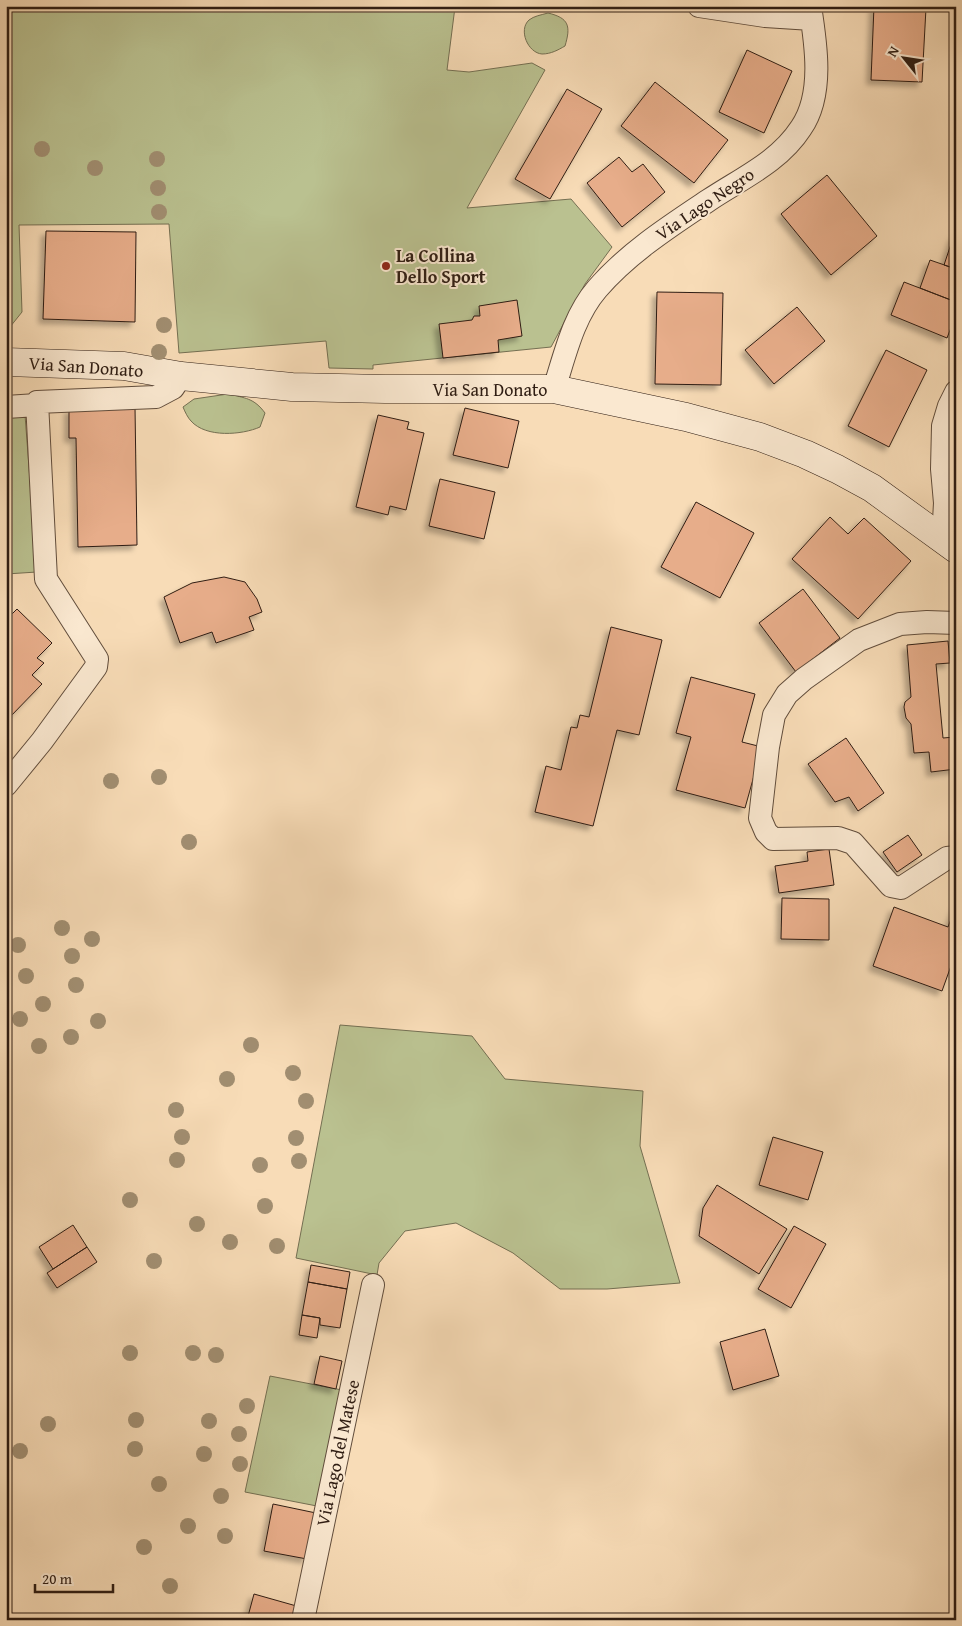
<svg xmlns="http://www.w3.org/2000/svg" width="962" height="1626" viewBox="0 0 962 1626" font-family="'Gentium Book Plus',serif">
<defs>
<filter id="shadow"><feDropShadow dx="-4.5" dy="4.5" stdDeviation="2.5" flood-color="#0004"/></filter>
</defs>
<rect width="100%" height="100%" fill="#f8dcb7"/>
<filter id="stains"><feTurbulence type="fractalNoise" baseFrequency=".004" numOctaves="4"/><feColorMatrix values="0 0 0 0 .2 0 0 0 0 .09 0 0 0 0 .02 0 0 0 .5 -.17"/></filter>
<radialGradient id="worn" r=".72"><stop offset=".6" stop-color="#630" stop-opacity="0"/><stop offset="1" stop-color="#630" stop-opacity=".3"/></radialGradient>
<!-- green -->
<path fill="#bac190" stroke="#746f52" d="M6,6L455,7L447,70L469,72L532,63L545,70L467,208L571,199L612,247L585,284L551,347L373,365V369L329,368L326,341L179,353L169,224L19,225L22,312L6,332Z
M548,13C569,18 571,26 565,46C558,50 551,54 542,54C528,53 518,30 529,20C534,16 541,15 548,13Z
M228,394C245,398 254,398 265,413L260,427C242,435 206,438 191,421C188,418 185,412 183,407L194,399Z
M25,415L37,572L6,574V416Z
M340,1025L472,1036L505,1079L643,1091L640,1146L680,1283L607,1289H560L513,1253L456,1223L405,1231L379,1263L377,1275L296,1258Z
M270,1376L347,1391L322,1507L245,1492Z"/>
<!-- building -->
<path fill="#e7ad8a" stroke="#2f1d13" filter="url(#shadow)" d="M874,6L926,8L922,82L871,80Z
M747,50L792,71L764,133L719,112Z
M655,82L728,140L694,183L621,126Z
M567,89L602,109L550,199L515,179Z
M619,157L632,172L643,164L665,192L622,227L587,183Z
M827,175L877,236L831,275L781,214Z
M46,231L136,232L135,322L43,319Z
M954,235L956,236V269L944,265Z
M930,260L956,269V302L920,288Z
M904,282L956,302V315L947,338L891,315Z
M657,292L723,293L721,385L655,384Z
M517,300L522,336L498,340L499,352L443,358L439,324L472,320L474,316H480L479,306Z
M797,307L825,341L774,384L745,350Z
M886,350L927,370L889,447L848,426Z
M135,407L137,545L78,547L76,438H69V409Z
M465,408L519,421L508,468L453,455Z
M378,415L409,422L407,429L424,433L406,510L390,506L388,515L356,507Z
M440,479L495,492L484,539L429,526Z
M696,502L754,533L720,598L661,567Z
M830,517L848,534L864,518L911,561L858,619L792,559Z
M224,577L245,582L257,599L262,612L249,617L254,630L216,643L212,632L180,643L164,597L192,583Z
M803,589L840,638L796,672L759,623Z
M17,609L52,643L37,658L44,663L32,675L42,684L9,718L6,716V620Z
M611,627L662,640L639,735L617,730L593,826L535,812L546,766L561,770L571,727L577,728L580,715L589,717Z
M948,641L950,663L936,664L943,738L955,737L956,769L931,772L929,752L914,753L911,724L906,718L904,707L905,702L911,697L907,645Z
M691,677L755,694L742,742L762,747L745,808L676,790L691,737L676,733Z
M846,738L884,793L858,811L849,797L835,802L808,764Z
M908,835L922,855L897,872L883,852Z
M829,849L834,885L779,893L775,866L808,861L807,852Z
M782,898L829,899V940L781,939Z
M956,906V952L942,991L873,966L894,907L948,927Z
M773,1137L823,1152L808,1200L759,1185Z
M717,1185L787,1229L759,1274L699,1236L703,1208Z
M73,1225L87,1247L53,1269L39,1247Z
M794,1226L826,1244L791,1308L758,1289Z
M87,1247L97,1262L57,1288L47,1273Z
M311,1265L350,1272L347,1289L308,1282Z
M308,1282L347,1289L340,1328L320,1325V1318L302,1315Z
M302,1315L320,1318L317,1338L299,1335Z
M765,1329L779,1376L733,1390L720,1342Z
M320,1356L342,1361L336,1389L314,1384Z
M273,1504L316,1513L307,1559L264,1551Z
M254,1594L300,1607L297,1620H247Z"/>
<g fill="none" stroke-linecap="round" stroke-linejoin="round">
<!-- street casing -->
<g stroke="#614d3c" stroke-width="24">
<path id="street" d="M699,6L765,16L812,19
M554,389C565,355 573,317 597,289C628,253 670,226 709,200C742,178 779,162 801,128C824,95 816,44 810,6
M6,407L37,405
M943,538L945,503L942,469L943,426L949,406L956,392
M956,623L927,622L900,624L859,640L804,679L787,694L774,715L768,747L760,818L766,832L773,839L838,838L853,843L891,886L901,888L947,858L956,857
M6,785L42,741L96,667L97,659L46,579L37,402L156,397L173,388L181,376
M303,1620L373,1285"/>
</g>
<!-- secondary casing -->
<g stroke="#2f1d13" stroke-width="29">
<path id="secondary" d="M6,362L124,366L181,376L292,387L385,389H554L686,417L760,437L805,454L837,469L872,488L956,549"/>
</g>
<!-- street -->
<use href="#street" stroke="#fae8d0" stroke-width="22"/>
<!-- secondary -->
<use href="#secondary" stroke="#fae8d0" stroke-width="28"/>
</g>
<!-- trees -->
<g fill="#a18e71">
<circle cx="42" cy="149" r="8"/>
<circle cx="157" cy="159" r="8"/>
<circle cx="95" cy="168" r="8"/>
<circle cx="158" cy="188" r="8"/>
<circle cx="159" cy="212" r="8"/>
<circle cx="164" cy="325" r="8"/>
<circle cx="159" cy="352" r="8"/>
<circle cx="159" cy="777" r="8"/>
<circle cx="111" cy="781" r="8"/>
<circle cx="189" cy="842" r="8"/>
<circle cx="62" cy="928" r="8"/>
<circle cx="92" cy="939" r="8"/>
<circle cx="18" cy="945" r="8"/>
<circle cx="72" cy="956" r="8"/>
<circle cx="26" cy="976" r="8"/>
<circle cx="76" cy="985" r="8"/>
<circle cx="43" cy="1004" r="8"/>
<circle cx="20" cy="1019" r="8"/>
<circle cx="98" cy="1021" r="8"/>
<circle cx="71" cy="1037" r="8"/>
<circle cx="251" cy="1045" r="8"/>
<circle cx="39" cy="1046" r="8"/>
<circle cx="293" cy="1073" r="8"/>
<circle cx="227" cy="1079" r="8"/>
<circle cx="306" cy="1101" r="8"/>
<circle cx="176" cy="1110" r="8"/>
<circle cx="182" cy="1137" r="8"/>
<circle cx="296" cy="1138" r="8"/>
<circle cx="177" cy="1160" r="8"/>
<circle cx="299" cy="1161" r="8"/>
<circle cx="260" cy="1165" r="8"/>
<circle cx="130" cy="1200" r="8"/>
<circle cx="265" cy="1206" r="8"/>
<circle cx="197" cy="1224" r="8"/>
<circle cx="230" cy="1242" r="8"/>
<circle cx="277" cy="1246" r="8"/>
<circle cx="154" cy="1261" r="8"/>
<circle cx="130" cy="1353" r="8"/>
<circle cx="193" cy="1353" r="8"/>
<circle cx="216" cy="1355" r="8"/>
<circle cx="247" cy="1406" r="8"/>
<circle cx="136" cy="1420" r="8"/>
<circle cx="209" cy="1421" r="8"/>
<circle cx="48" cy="1424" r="8"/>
<circle cx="239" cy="1434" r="8"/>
<circle cx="135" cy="1449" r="8"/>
<circle cx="20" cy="1451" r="8"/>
<circle cx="204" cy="1454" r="8"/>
<circle cx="240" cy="1464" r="8"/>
<circle cx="159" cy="1484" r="8"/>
<circle cx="221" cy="1496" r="8"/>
<circle cx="188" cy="1526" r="8"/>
<circle cx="225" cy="1536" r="8"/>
<circle cx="144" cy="1547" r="8"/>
<circle cx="170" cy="1586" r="8"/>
</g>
<!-- markers -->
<circle fill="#8f2418" stroke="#fae8d0" stroke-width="2" cx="386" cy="266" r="5"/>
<g text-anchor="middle" stroke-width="4" stroke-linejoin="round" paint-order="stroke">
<!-- street labels -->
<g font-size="18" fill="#2f1d13" stroke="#fae8d0">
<text transform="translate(705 204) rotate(-34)" y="6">Via Lago Negro</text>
<text transform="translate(86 367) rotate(4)" y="6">Via San Donato</text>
<text x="490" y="396">Via San Donato</text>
<text transform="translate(338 1453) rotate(-78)" y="6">Via Lago del Matese</text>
</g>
<!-- poi labels -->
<g font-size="18" font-weight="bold" fill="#2f1d13" stroke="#fae8d0" text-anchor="start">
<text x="396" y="262">La Collina<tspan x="396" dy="21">Dello Sport</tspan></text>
</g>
</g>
<!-- margin -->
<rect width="962" height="1626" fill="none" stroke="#f8dcb7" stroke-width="25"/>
<rect x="8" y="8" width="947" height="1611" fill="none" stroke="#2f1d13" stroke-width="2.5"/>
<rect x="12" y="12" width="937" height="1601" fill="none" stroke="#2f1d13"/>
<!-- north arrow -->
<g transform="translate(904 58) rotate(300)" stroke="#fae8d0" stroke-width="4" paint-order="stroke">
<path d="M0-4L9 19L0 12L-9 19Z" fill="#2f1d13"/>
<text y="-8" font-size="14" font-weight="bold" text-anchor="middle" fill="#2f1d13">N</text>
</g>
<!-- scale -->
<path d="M35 1584v8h78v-8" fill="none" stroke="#2f1d13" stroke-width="2.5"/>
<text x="42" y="1584" font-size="15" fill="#2f1d13" stroke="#fae8d0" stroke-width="4" paint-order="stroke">20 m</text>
<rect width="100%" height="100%" filter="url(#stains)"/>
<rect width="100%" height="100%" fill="url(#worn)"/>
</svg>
